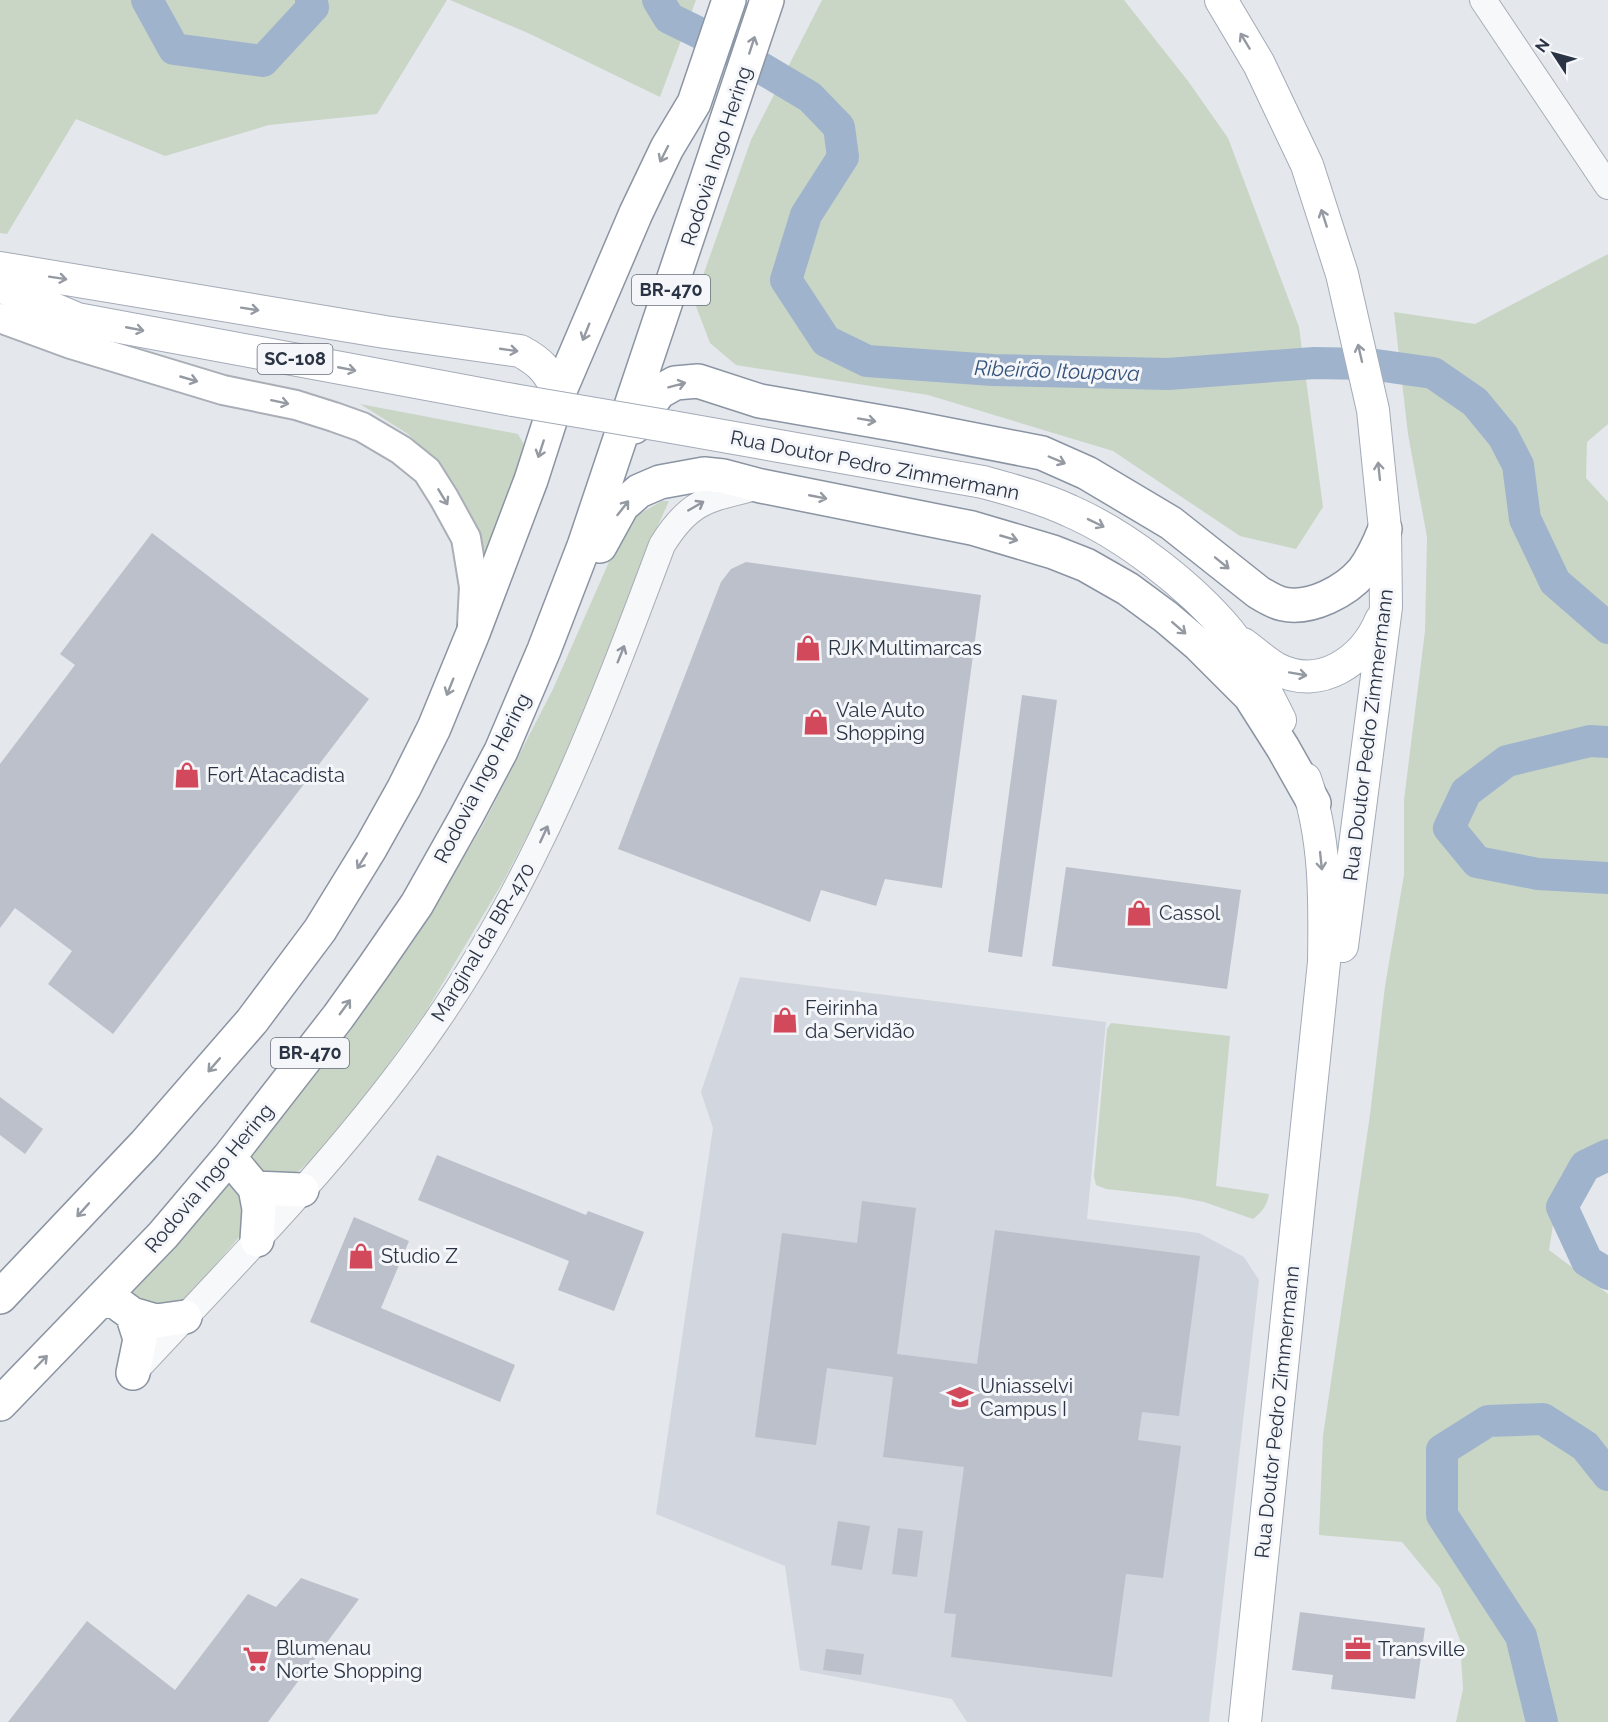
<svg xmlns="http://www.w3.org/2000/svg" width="1608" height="1722" viewBox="0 0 1608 1722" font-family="Raleway,sans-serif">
<rect width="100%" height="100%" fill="#e4e7ec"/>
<!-- built -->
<path fill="#d2d6de" d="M740,977L1106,1022L1087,1219L1199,1233L1244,1257L1259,1280L1209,1722H967L952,1699L800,1670L785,1566L656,1514L713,1128L701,1092Z"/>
<!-- green -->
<path fill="#c9d6c5" d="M0,0H447L377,114L269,125L165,156L76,119L7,234L0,233Z
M450,0H696L660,97L528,33Z
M822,0H1124L1188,81L1228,138L1299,327L1323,507L1296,549L1240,536L1113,451L928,395L736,365L710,343L694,301L751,140Z
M1608,254V424L1587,442L1586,478L1608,502V1141L1561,1175L1549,1250L1608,1294V1722H1456L1463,1689L1460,1640L1440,1588L1402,1542L1319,1535L1323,1436L1370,1115L1385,986L1404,875V800L1425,631L1427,537L1408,434L1394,312L1475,324Z
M360,404L518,434L527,450L485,578L446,474L408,434Z
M662,501H669L641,563L564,764L504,880L425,1013L369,1091L314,1157L300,1170L282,1181H270L246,1161L316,1074L387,977L431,912L483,825L553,689L627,521Z
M1111,1023L1230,1036L1216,1186L1269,1194C1267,1206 1262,1212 1253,1219L1204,1202L1179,1197L1106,1189L1096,1185L1094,1176L1107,1029Z
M233,1177L242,1199L240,1236L189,1296L176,1307H162L129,1295Z"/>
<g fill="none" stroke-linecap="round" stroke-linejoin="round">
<!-- river -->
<path stroke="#9fb4cc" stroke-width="32" d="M147,0L174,49L263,61L313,7L311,0
M658,0L669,18L718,42L810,97L839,127L843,157L806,215L786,280L826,341L867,361L993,370L1168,374L1314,363L1369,364L1433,373L1475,402L1503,436L1518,465L1525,519L1555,582L1608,628
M1608,742L1590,741L1507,761L1466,792L1449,828L1477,862L1538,874L1608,878
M1608,1155L1585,1166L1562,1207L1587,1261L1608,1274
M1542,1722L1521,1636L1442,1515V1450L1488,1421L1543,1419L1585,1446L1608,1475"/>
</g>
<!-- building -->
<path fill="#bbc0ca" d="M152,533L369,699L113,1034L48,984L72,951L15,908L0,928V764L75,665L60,654Z
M746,562L981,595L942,888L885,879L876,906L821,890L810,922L618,849L721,582L731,569Z
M1022,695L1057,700L1022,957L988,952Z
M1066,867L1241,890L1227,989L1052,966Z
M0,1097L43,1129L25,1154L0,1135Z
M437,1155L586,1215L588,1211L644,1232L614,1311L558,1290L569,1261L418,1200Z
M862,1201L916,1208L897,1354L977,1364L995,1230L1200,1256L1179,1416L1142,1412L1138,1440L1181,1446L1163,1578L1126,1574L1112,1677L951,1657L956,1614L944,1613L964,1467L883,1457L893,1377L827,1368L816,1445L755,1437L782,1233L857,1243Z
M354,1217L409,1241L381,1308L515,1365L500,1402L310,1322Z
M838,1521L870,1526L862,1570L831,1565Z
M898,1528L923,1531L917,1577L892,1574Z
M301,1578L359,1599L268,1722H8L87,1621L175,1690L248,1594L276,1607Z
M1300,1612L1425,1628L1415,1699L1331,1689L1333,1675L1292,1670Z
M826,1649L864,1654L861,1675L823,1670Z"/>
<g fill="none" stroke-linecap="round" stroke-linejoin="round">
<!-- tertiary casing -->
<g stroke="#a9aeb7" stroke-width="28">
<path id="tertiary" d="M1483,0L1608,186
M133,1373C238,1260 349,1149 436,1022C537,876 600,711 662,545C691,498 710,499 760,486"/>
</g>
<!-- secondary casing -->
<g stroke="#a9aeb7" stroke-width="32">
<path id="secondary" d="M0,318L71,344L114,357L223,390L296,405L334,417L362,427L401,450L427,471L444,498L466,538L474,587L472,625"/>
</g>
<!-- primary casing -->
<g stroke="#a3abb8" stroke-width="34">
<path id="primary" d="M1221,0L1259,64L1307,165L1342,274L1373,410L1385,529L1386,607L1342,946
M0,268L385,332L520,351C541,362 549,372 559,393
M0,286L77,319L513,400
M672,427L983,482C1012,490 1042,498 1070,511C1125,535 1191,586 1229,632C1247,654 1267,694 1280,720
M1243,644C1254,652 1265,662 1277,669C1320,691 1364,661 1381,620
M1245,1722L1324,962C1325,902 1326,837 1305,779"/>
</g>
<!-- motorway casing -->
<g stroke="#8b94a3" stroke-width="36">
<path id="motorway" d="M634,427L659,392L675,383L698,381L760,401L904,426L1042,453L1087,473L1171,523L1258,592C1266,597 1274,602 1283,604C1311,610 1346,591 1363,571C1373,558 1379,544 1385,529
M600,546L622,506L639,491L660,482L704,474L723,476L761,486L972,528L1053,552L1086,565L1128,589L1166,617L1199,645L1250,696L1283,748L1314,803
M229,1157L255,1188L259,1209L257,1240
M255,1188L302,1190
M0,1297L145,1144L252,1021L320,930L371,847L404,788L434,728L473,633L531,480L559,393L636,213L667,148L694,103L729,0
M102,1298L117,1303L132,1314L156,1321L185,1317
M132,1314L140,1339L133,1373
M0,1404L163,1235L229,1157L338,1017L373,968L417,904L466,817L501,751L544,650L584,546L767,0"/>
</g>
<!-- tertiary -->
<use href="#tertiary" stroke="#f7f8fa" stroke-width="26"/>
<!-- secondary -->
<use href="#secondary" stroke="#fff" stroke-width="28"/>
<!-- primary -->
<use href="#primary" stroke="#fff" stroke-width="32"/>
<!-- motorway -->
<use href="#motorway" stroke="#fff" stroke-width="33"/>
<!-- primary-bridge casing -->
<g stroke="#a3abb8" stroke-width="34" stroke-linecap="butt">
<path id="primary-bridge" d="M513,400L672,427"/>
</g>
<!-- primary-bridge -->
<use href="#primary-bridge" stroke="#fff" stroke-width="32"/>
</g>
<!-- one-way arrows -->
<defs><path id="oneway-shaft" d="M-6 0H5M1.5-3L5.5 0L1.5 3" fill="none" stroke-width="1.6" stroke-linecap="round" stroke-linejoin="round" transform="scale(1.5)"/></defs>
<g stroke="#959aa2">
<use href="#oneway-shaft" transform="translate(1245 41) rotate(-121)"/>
<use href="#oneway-shaft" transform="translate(752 45) rotate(-72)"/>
<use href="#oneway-shaft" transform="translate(664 154) rotate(117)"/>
<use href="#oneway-shaft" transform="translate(1324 218) rotate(-108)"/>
<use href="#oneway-shaft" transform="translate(58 278) rotate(9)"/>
<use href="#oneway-shaft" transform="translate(250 309) rotate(9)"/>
<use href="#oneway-shaft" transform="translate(135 329) rotate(11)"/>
<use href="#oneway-shaft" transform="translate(586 332) rotate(112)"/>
<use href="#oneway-shaft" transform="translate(509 350) rotate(8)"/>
<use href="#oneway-shaft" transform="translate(1360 353) rotate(-103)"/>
<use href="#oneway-shaft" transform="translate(347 369) rotate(11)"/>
<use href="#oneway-shaft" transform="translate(189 379) rotate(16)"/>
<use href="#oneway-shaft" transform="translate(677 385) rotate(-15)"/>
<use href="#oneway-shaft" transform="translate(280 402) rotate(12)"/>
<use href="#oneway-shaft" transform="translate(867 420) rotate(10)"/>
<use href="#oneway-shaft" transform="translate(541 449) rotate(108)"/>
<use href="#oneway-shaft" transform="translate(1057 460) rotate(23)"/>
<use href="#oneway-shaft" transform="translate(1379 471) rotate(-96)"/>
<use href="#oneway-shaft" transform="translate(443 497) rotate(59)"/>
<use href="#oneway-shaft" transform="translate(818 497) rotate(11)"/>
<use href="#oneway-shaft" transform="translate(623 508) rotate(-52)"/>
<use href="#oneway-shaft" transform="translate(1096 523) rotate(26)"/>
<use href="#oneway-shaft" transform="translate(1009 538) rotate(16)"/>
<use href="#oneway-shaft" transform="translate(1222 563) rotate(39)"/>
<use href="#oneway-shaft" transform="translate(1179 628) rotate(41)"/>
<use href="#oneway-shaft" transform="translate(1298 674) rotate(10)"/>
<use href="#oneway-shaft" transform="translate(450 687) rotate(112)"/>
<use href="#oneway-shaft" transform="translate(362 861) rotate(122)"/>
<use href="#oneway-shaft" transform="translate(1321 861) rotate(84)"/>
<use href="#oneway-shaft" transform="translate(345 1007) rotate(-54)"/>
<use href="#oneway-shaft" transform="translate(214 1065) rotate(131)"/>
<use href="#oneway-shaft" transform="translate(83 1210) rotate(132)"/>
<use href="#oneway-shaft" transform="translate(41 1362) rotate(-46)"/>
</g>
<g stroke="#9196a0">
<use href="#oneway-shaft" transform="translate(696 506) rotate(-30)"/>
<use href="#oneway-shaft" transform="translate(621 654) rotate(-68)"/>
<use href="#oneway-shaft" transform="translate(544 834) rotate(-65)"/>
</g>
<!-- icons -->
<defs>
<g id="shop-bare" transform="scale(2.07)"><path d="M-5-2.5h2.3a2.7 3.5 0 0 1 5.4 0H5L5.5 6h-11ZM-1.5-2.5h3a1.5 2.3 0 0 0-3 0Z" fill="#d1495b" stroke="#f4f6f9" stroke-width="2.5" paint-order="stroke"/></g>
<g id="university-bare" transform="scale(2.07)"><path d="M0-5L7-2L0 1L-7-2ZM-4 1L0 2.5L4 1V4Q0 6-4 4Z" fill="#d1495b" stroke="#f4f6f9" stroke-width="2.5" paint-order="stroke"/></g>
<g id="office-bare" transform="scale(2.07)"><path d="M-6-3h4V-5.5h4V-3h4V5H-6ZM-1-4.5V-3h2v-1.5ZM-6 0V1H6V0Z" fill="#d1495b" stroke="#f4f6f9" stroke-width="2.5" paint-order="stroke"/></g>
<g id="supermarket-bare" transform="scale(2.07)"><path d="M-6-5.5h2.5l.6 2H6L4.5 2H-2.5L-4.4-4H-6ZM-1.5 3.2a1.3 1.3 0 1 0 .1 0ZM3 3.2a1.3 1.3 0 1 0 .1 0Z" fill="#d1495b" stroke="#f4f6f9" stroke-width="2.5" paint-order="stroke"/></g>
</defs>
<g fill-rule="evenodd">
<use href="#shop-bare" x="808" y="648"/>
<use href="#shop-bare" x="816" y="722"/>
<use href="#shop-bare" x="187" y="775"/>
<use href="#shop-bare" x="1139" y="913"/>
<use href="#shop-bare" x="785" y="1020"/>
<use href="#shop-bare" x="361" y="1256"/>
<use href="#university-bare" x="960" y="1397"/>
<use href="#office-bare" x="1358" y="1649"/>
<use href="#supermarket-bare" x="256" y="1659"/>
</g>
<g text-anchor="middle" stroke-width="6" stroke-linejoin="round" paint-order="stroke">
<!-- shield labels -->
<g fill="#f4f6f9" stroke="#676e7b" stroke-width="1.5">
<rect x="632" y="275" width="78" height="30" rx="4.5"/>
<rect x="257.5" y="344" width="75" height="30" rx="4.5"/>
<rect x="271" y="1038" width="78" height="30" rx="4.5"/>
</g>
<g font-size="18" font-weight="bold" fill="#2b3445">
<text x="671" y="296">BR-470</text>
<text x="295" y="365">SC-108</text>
<text x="310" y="1059">BR-470</text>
</g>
<!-- street labels -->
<g font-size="20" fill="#2b3445" stroke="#f4f6f9">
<text transform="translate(716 156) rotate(-72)" y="7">Rodovia Ingo Hering</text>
<text transform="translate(875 465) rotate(11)" y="7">Rua Doutor Pedro Zimmermann</text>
<text transform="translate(1368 735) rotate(-83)" y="7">Rua Doutor Pedro Zimmermann</text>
<text transform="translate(482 778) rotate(-63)" y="7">Rodovia Ingo Hering</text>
<text transform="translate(483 942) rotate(-59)" y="7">Marginal da BR-470</text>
<text transform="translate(209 1178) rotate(-50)" y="7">Rodovia Ingo Hering</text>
<text transform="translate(1277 1412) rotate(-84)" y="7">Rua Doutor Pedro Zimmermann</text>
</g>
<!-- poi labels -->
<g font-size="20" fill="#2b3445" stroke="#f4f6f9" text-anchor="start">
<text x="828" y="655">RJK Multimarcas</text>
<text x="836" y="717">Vale Auto<tspan x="836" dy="23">Shopping</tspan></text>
<text x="207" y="782">Fort Atacadista</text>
<text x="1159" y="920">Cassol</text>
<text x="805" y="1015">Feirinha<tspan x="805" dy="23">da Servidão</tspan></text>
<text x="381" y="1263">Studio Z</text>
<text x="980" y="1393">Uniasselvi<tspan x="980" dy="23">Campus I</tspan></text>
<text x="276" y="1655">Blumenau<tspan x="276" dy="23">Norte Shopping</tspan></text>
<text x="1378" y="1656">Transville</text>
</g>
<!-- water labels -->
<g font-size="21" font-style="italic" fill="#34527a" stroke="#f4f6f9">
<text transform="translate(1057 371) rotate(2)" y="7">Ribeirão Itoupava</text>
</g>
</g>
<!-- north arrow -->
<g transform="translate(1554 54) rotate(306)" stroke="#f4f6f9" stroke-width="4.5" paint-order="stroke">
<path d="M0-4.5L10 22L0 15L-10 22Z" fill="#2b3445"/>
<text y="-9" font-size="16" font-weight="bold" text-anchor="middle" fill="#2b3445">N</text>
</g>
</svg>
